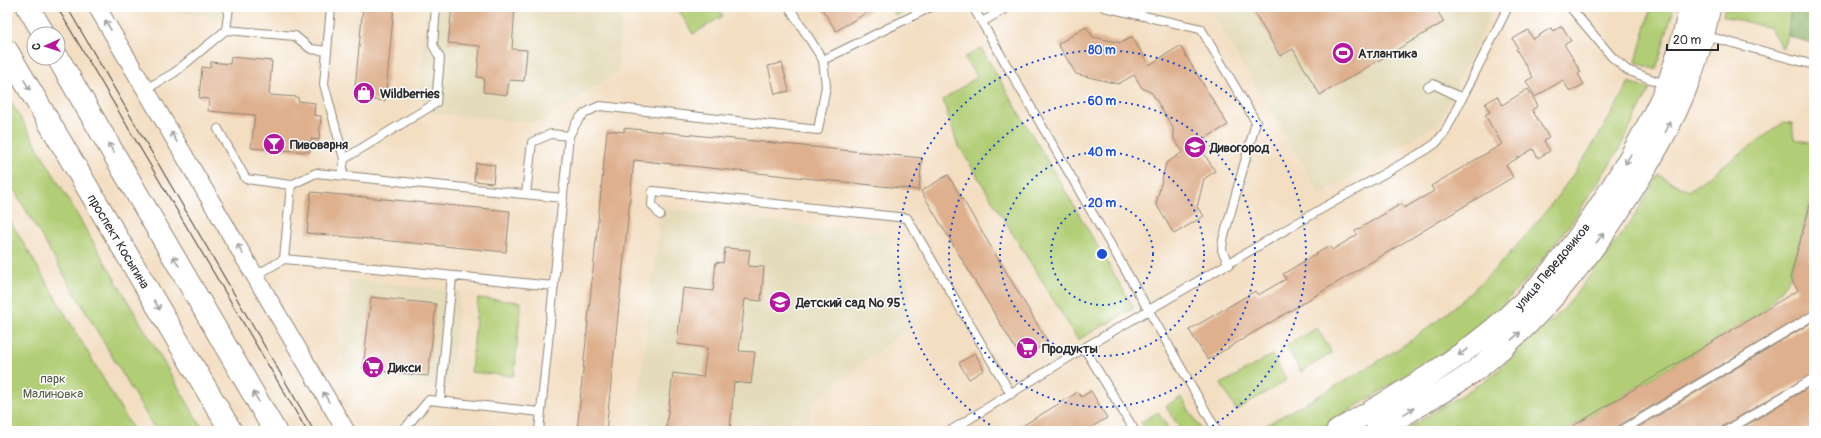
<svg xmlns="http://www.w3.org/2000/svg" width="1821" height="438" viewBox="0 0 1821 438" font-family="Pangolin,sans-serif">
<rect width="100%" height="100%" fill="#fff"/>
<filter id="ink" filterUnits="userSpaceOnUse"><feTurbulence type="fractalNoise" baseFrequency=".025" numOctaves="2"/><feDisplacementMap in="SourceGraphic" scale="8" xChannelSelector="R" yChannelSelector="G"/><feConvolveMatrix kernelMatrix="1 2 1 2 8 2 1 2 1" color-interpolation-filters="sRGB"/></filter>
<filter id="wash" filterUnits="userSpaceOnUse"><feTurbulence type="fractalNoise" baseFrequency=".012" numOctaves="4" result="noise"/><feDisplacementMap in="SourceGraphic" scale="16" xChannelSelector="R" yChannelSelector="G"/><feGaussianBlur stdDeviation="0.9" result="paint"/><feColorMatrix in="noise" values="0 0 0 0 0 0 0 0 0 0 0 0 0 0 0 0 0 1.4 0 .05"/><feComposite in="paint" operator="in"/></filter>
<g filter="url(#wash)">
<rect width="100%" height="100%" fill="#f3dec2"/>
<!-- built -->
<path fill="#e4dbba" d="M140,7H223L222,18Z
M426,7H623L617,72L539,123L431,113L419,95Z
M1208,7H1496L1487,21L1440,122L1321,195Z
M661,208L885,235L907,279L913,325L812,402L807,431H635Z
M351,280L460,291L450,388L340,377Z"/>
<!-- green -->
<path fill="#b1cd74" stroke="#6e7c50" d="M677,7H717L723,16L693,34Z
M890,7H915L896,16Z
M1651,7H1674L1656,70L1636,62Z
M1725,7H1791L1788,36L1782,48L1770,28L1723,16Z
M981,48L1134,308L1078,340L957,143L943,100L977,77L964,58Z
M1629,82L1650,89L1618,151L1574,219L1532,273L1493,315L1456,345L1316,431H1256C1302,404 1350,380 1395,351C1495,287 1575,186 1629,82Z
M7,95L204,431H156L7,178Z
M1784,122L1792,123L1794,139L1814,143V189L1790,278L1765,310L1565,431H1403L1491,377L1564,309L1630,223L1659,175L1688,191Z
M7,215L134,431H7Z
M478,298L521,302L514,376L471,372Z
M1317,328L1332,353L1301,372L1286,346Z
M1272,355L1287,380L1236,410L1221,384Z
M1181,397L1202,431H1181L1166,406Z
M1158,412L1170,431H1146L1141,422Z"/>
<!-- forest -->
<path fill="#8cb066" stroke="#5c6e48" d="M1791,7H1814V44L1788,36Z"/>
<g id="blocks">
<!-- building -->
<path fill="#deb08e" d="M363,7H394L385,101L354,98Z
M452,7H515L512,49L527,50L524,81L509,80L507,95L483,92L484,78L477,77L480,46L448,43Z
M821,7H876L836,31Z
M1251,7H1435L1444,22L1320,95L1293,49L1280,56Z
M1562,26L1571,41L1564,44L1581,72L1578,74L1584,84L1570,92L1563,80L1535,97L1526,81L1533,77L1516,49L1518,48L1513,39L1528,30L1533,39L1551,28L1553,31Z
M1086,27L1093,37L1121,43L1132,37L1149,65L1180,46L1228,125L1197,143L1215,171L1204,179L1197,207L1204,216L1174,234L1156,204L1166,163L1183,152L1174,139L1173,128L1152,93L1142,88L1134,75L1118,84L1076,74L1058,44Z
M231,57L272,61L269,95L298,97V101L315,103L314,115L321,116L319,140L311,139L310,152L251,148L255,115L208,111L209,99L199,98L202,67L210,68L211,62L230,64Z
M782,63L789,91L775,94L768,66Z
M1528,89L1538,106L1532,110L1549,138L1544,141L1550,151L1538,158L1533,149L1506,165L1513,177L1208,360L1189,330L1255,291L1258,295L1286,279L1283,274L1329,246L1332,250L1357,235L1355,231L1401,204L1404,208L1434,191L1431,186L1502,144L1485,115L1490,112L1485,104L1497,96L1502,105Z
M624,128L922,158L919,190L634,160L606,431H577L607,130L624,132Z
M476,163L495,165L493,183L474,181Z
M948,175L1048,342L1021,358L921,191Z
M311,192L510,211L506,252L307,233Z
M1810,205H1814V310L1618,426L1616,431H1565L1798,290L1790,278Z
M725,248L750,250L748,266L764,267L761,301L745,299L739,351L755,352L751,384L734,382L730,431H687L666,429L673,373L703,377L707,348L677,344L683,288L713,291L716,262L723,263Z
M371,297L436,304L428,376L363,369Z
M1814,321V373L1723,426L1721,431H1632Z
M975,353L984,370L969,379L959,363Z
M1814,384V431H1737Z
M1091,391L1107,418L1085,431H1014L1078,392L1081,397Z"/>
</g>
</g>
<g filter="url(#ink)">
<use href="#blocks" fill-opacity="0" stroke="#8f8476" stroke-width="1"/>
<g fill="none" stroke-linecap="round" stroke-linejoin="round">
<!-- service casing -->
<g stroke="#8f8476" stroke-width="10">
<path id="service" d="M331,7L324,84L344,159L342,175
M973,7L1149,311L1217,431
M1104,7L1201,29L1256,122L1223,240L1222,250L1229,265
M1570,7L1612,57L1627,70L1666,85
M982,22L1008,7
M226,30L229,7
M1703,35L1814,65
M823,60L931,7
M1428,87L1433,84L1462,98
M146,89L174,73L226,30L295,36L311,49L327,51
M218,129L246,179L291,185
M344,159L436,103L440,58L433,45L436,7
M526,194L532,142L551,134L569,136
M660,215L652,205L653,191L907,218L1011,394
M255,276L284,259
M554,286L284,259L291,185L316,173L563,198
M1084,348L1135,431
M440,401L452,277
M400,431L407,426L429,400L540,412
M539,431L569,136C578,118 581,113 600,106L818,130L826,86L823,60L789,7
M950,431L1084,348L1323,208L1426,150L1436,143L1445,132L1508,7
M1621,431L1814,315
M1726,431L1814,378"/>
</g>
<!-- minor casing -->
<g stroke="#8f8476" stroke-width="19">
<path id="minor" d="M97,7L346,431"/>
</g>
<!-- tertiary casing -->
<g stroke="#8f8476" stroke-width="23">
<path id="tertiary" d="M1337,431C1394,397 1458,362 1507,317C1558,271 1597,213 1631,155C1644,132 1657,109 1667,85C1677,60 1684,33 1690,7
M1376,431C1412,409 1454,388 1486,362C1552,308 1604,240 1647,166C1661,142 1675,117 1685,91C1696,64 1704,36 1710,7"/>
</g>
<!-- primary casing -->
<g stroke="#8f8476" stroke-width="24">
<path id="primary" d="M28,7L44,34
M7,51L231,431
M58,58L275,431"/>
</g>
<!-- service -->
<use href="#service" stroke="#fff" stroke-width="8"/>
<!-- minor -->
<use href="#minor" stroke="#fff" stroke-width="17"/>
<!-- tertiary -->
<use href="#tertiary" stroke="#fff" stroke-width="21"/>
<!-- primary -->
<use href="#primary" stroke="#fff" stroke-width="22"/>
<!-- tram -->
<path stroke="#2b2b2b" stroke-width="1" d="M57,7L307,431
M67,7L314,431"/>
</g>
<!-- one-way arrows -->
<defs><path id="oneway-shaft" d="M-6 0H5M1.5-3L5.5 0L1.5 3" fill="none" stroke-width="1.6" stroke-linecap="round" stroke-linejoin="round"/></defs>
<g stroke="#a0a0a0">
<use href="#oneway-shaft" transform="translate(108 25) rotate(-121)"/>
<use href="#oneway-shaft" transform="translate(27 85) rotate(59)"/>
<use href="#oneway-shaft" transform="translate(1668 127) rotate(-64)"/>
<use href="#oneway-shaft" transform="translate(174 137) rotate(-120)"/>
<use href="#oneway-shaft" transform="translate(111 148) rotate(-120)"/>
<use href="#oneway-shaft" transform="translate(1628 159) rotate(120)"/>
<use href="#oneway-shaft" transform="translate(1600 238) rotate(-53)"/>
<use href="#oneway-shaft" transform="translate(240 249) rotate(-120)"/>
<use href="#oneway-shaft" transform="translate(176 261) rotate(-120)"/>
<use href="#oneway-shaft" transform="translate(157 305) rotate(59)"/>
<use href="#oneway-shaft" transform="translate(1516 336) rotate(-41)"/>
<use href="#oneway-shaft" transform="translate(1463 352) rotate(145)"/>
<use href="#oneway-shaft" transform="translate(256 397) rotate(-120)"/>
<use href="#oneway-shaft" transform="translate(326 397) rotate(-120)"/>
<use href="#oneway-shaft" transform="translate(1409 411) rotate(-31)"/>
</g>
</g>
<!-- distance rings -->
<g fill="none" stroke="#1d4ed8" stroke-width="2" stroke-dasharray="2 4">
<circle cx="1102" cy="254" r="51"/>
<circle cx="1102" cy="254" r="102"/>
<circle cx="1102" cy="254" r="153"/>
<path d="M1000 431A204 204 0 1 1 1204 431"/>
</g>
<!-- icons -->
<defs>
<g id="stadium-disc" transform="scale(1.15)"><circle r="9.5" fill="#b5179e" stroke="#fff"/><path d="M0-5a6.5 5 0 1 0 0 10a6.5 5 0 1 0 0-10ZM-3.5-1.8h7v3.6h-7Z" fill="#fff"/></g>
<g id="shop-disc" transform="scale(1.15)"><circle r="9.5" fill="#b5179e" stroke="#fff"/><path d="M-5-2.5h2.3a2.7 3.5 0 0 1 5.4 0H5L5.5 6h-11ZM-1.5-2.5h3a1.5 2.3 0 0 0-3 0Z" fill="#fff"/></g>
<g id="bar-disc" transform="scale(1.15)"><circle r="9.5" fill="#b5179e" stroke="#fff"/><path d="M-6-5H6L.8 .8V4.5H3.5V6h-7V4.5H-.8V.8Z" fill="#fff"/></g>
<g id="school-disc" transform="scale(1.15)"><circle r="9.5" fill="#b5179e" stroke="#fff"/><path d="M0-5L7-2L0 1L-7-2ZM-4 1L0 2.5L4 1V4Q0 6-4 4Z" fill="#fff"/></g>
<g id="supermarket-disc" transform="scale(1.15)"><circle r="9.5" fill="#b5179e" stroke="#fff"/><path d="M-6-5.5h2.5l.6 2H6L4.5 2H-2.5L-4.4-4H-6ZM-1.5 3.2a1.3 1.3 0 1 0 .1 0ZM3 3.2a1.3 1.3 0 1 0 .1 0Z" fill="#fff"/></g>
</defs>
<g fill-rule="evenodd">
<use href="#stadium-disc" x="1343" y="53"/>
<use href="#shop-disc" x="364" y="93"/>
<use href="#bar-disc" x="274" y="144"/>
<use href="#school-disc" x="1195" y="147"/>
<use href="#school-disc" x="780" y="302"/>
<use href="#supermarket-disc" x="1027" y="348"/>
<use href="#supermarket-disc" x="373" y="367"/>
</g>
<g text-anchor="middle" stroke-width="3" stroke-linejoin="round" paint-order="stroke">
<!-- poi labels -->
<g font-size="13" font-weight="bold" fill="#2b2b2b" stroke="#fff" text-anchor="start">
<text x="1358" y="58">Атлантика</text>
<text x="380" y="98">Wildberries</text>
<text x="290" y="149">Пивоварня</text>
<text x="1210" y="152">Дивогород</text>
<text x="796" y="307">Детский сад № 95</text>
<text x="1042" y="353">Продукты</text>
<text x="388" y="372">Дикси</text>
</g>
<!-- street labels -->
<g font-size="13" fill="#2b2b2b" stroke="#fff">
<text transform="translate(119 241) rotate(59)" y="5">проспект Косыгина</text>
<text transform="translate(1552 266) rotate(-50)" y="5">улица Передовиков</text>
</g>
<!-- park labels -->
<g font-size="13" fill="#535c41" stroke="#fff">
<text x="53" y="383">парк<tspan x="53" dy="15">Малиновка</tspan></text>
</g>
</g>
<circle cx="1102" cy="254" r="6" fill="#1d4ed8" stroke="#fff" stroke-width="2"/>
<g font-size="12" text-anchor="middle" font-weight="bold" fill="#1d4ed8" stroke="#fff" stroke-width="3" stroke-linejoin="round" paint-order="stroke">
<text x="1102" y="54">80 m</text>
<text x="1102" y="105">60 m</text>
<text x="1102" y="156">40 m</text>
<text x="1102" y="207">20 m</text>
</g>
<!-- margin -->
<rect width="1821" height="438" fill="none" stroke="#fff" stroke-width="24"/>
<!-- north arrow -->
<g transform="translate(46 46) rotate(267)"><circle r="19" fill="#ffffff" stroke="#aaaaaa"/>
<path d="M0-3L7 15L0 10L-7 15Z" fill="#b5179e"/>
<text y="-6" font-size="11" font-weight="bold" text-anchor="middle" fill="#2b2b2b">С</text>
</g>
<!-- scale -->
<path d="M1667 44v6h51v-6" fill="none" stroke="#2b2b2b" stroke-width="2"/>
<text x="1673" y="44" font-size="12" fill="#2b2b2b" stroke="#ffffff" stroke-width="3" paint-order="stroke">20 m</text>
</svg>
